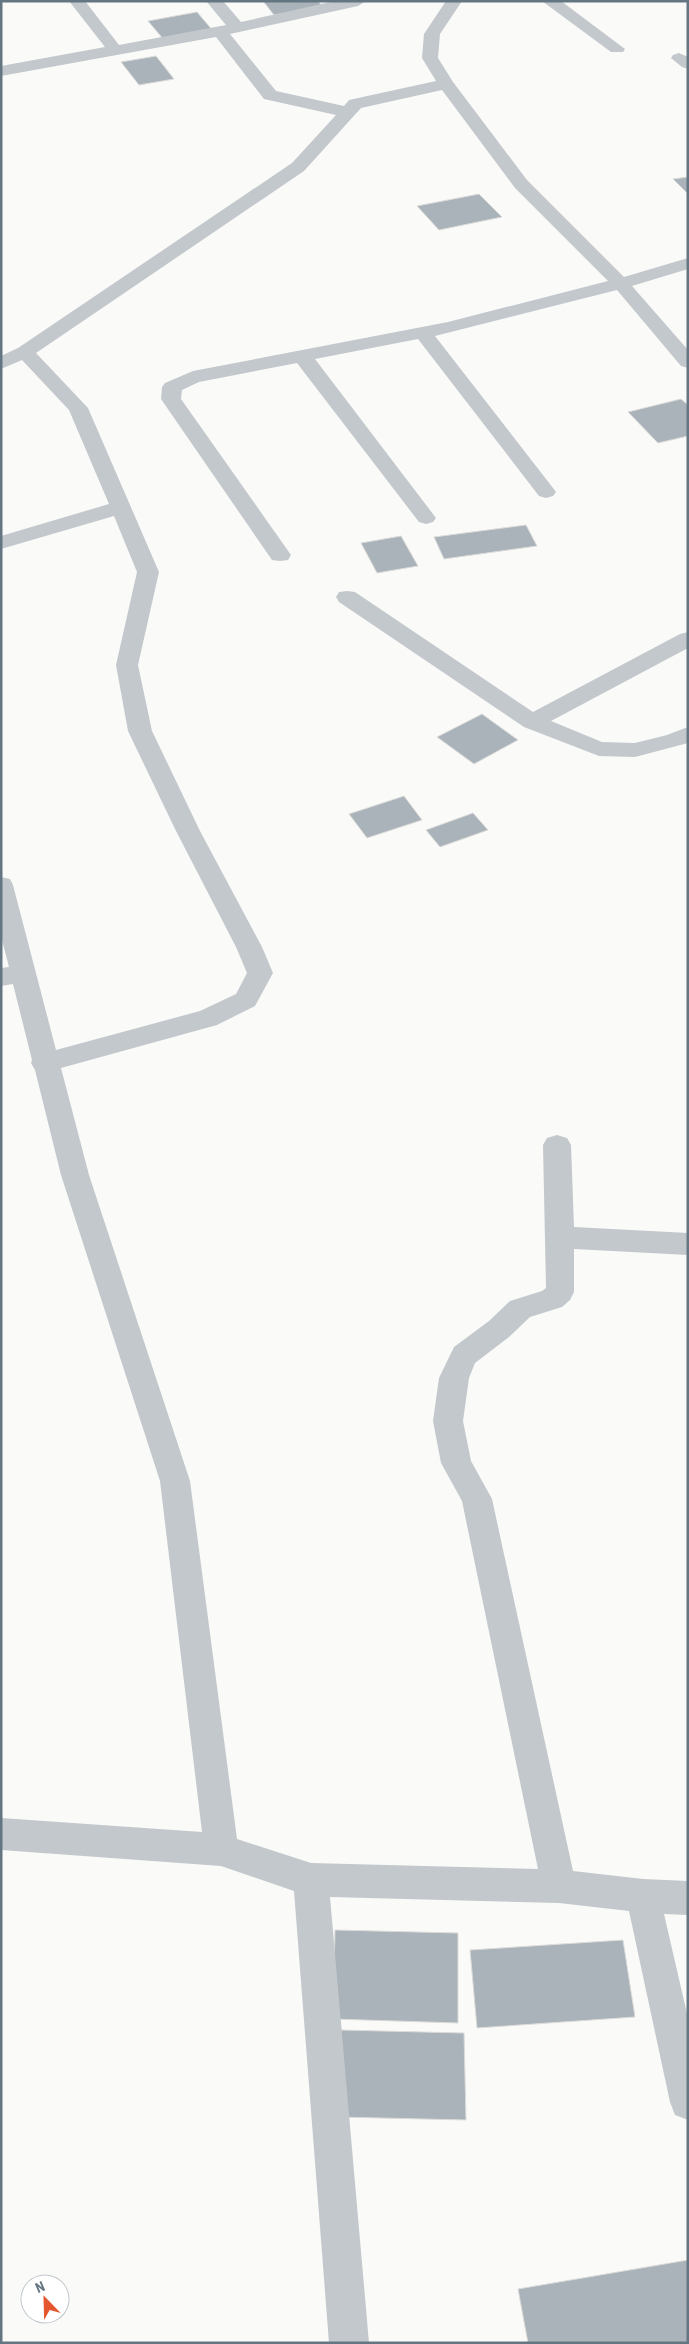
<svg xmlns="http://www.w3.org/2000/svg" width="689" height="2344" viewBox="0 0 689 2344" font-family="'Roboto Condensed',sans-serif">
<rect width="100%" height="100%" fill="#fafaf8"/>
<!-- building -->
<path fill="#aab3b9" stroke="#dcdcda" d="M263,1H318L323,7L274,15Z
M197,12L214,32L164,40L148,21Z
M156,56L174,79L139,85L121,62Z
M688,177V194L673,179Z
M479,194L502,217L439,230L417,206Z
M681,399L688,405V436L658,443L628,412Z
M526,525L537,546L444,559L434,537Z
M401,536L418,566L377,573L361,543Z
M482,714L518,740L474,764L437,737Z
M404,796L422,820L367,838L349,814Z
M473,813L488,830L440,847L426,830Z
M335,1930L458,1933V2023L333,2019Z
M623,1940L635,2017L477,2028L470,1950Z
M341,2030L464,2033L466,2120L338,2117Z
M688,2260V2343H528L518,2289Z"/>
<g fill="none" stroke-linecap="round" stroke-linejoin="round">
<!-- minor -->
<path fill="#c3c8cc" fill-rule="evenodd" d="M69,1H85L119,45L226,25L206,1H223L241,22L335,1H366L358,6L230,34L276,91L344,106L349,100L436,81L422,58L424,34L446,1H462L440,34L438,58L453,82L527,180L624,277L688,258V269L632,286L688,350V368L681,366L617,290L435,336L553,488L556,492L553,496L546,498L539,496L418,339L315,359L436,518L433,522L426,524L419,522L297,363L199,382L182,390L181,399L291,555L288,560L280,561L272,560L161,399L162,387L165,383L193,371L448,322L608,281L515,188L442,90L361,108L304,171L36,353L88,408L159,572L138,665L152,731L200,831L262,947L273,973L255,1006L217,1025L61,1068L89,1175L190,1481L237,1839L311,1863L538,1869L462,1501L441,1463L433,1421L439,1378L454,1347L489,1321L510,1301L542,1291L546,1288L543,1145L547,1138L557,1135L567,1138L571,1145L574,1227L688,1233V1255L574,1249V1292L570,1300L562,1307L530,1317L509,1337L475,1363L469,1378L463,1421L471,1461L492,1499L573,1871L643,1879L688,1881V1915L664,1914L688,2018V2120L675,2115L670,2102L629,1911L559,1903L330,1897L369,2343H329L294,1891L221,1866L1,1850V1818L202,1832L160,1481L61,1175L35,1070L31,1063L32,1060L13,984L1,986V968L9,967L1,936V877L10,879L13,885L56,1050L200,1011L236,994L247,973L236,947L176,831L128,731L116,665L137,572L114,516L1,549V536L109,504L69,410L22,360L1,369V356L18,348L292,163L336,115L264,99L216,37L1,76V66L105,47Z
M542,1H561L625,49L623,52H611Z
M679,53L688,57V69L682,67L671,58L673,55Z
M347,591L355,592L533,712L680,634L688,632V648L551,721L602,742L635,743L667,735L688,727V743L635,757L599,756L524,727L339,602L336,597L339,592Z"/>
</g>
<!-- border -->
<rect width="689" height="2344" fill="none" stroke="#657683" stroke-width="5"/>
<!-- north arrow -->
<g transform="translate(45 2299) rotate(337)"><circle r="24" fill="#ffffff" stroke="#c1c8cd"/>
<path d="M0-4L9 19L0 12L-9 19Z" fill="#e4572e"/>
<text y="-8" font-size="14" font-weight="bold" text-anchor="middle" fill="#657683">N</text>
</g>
</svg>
